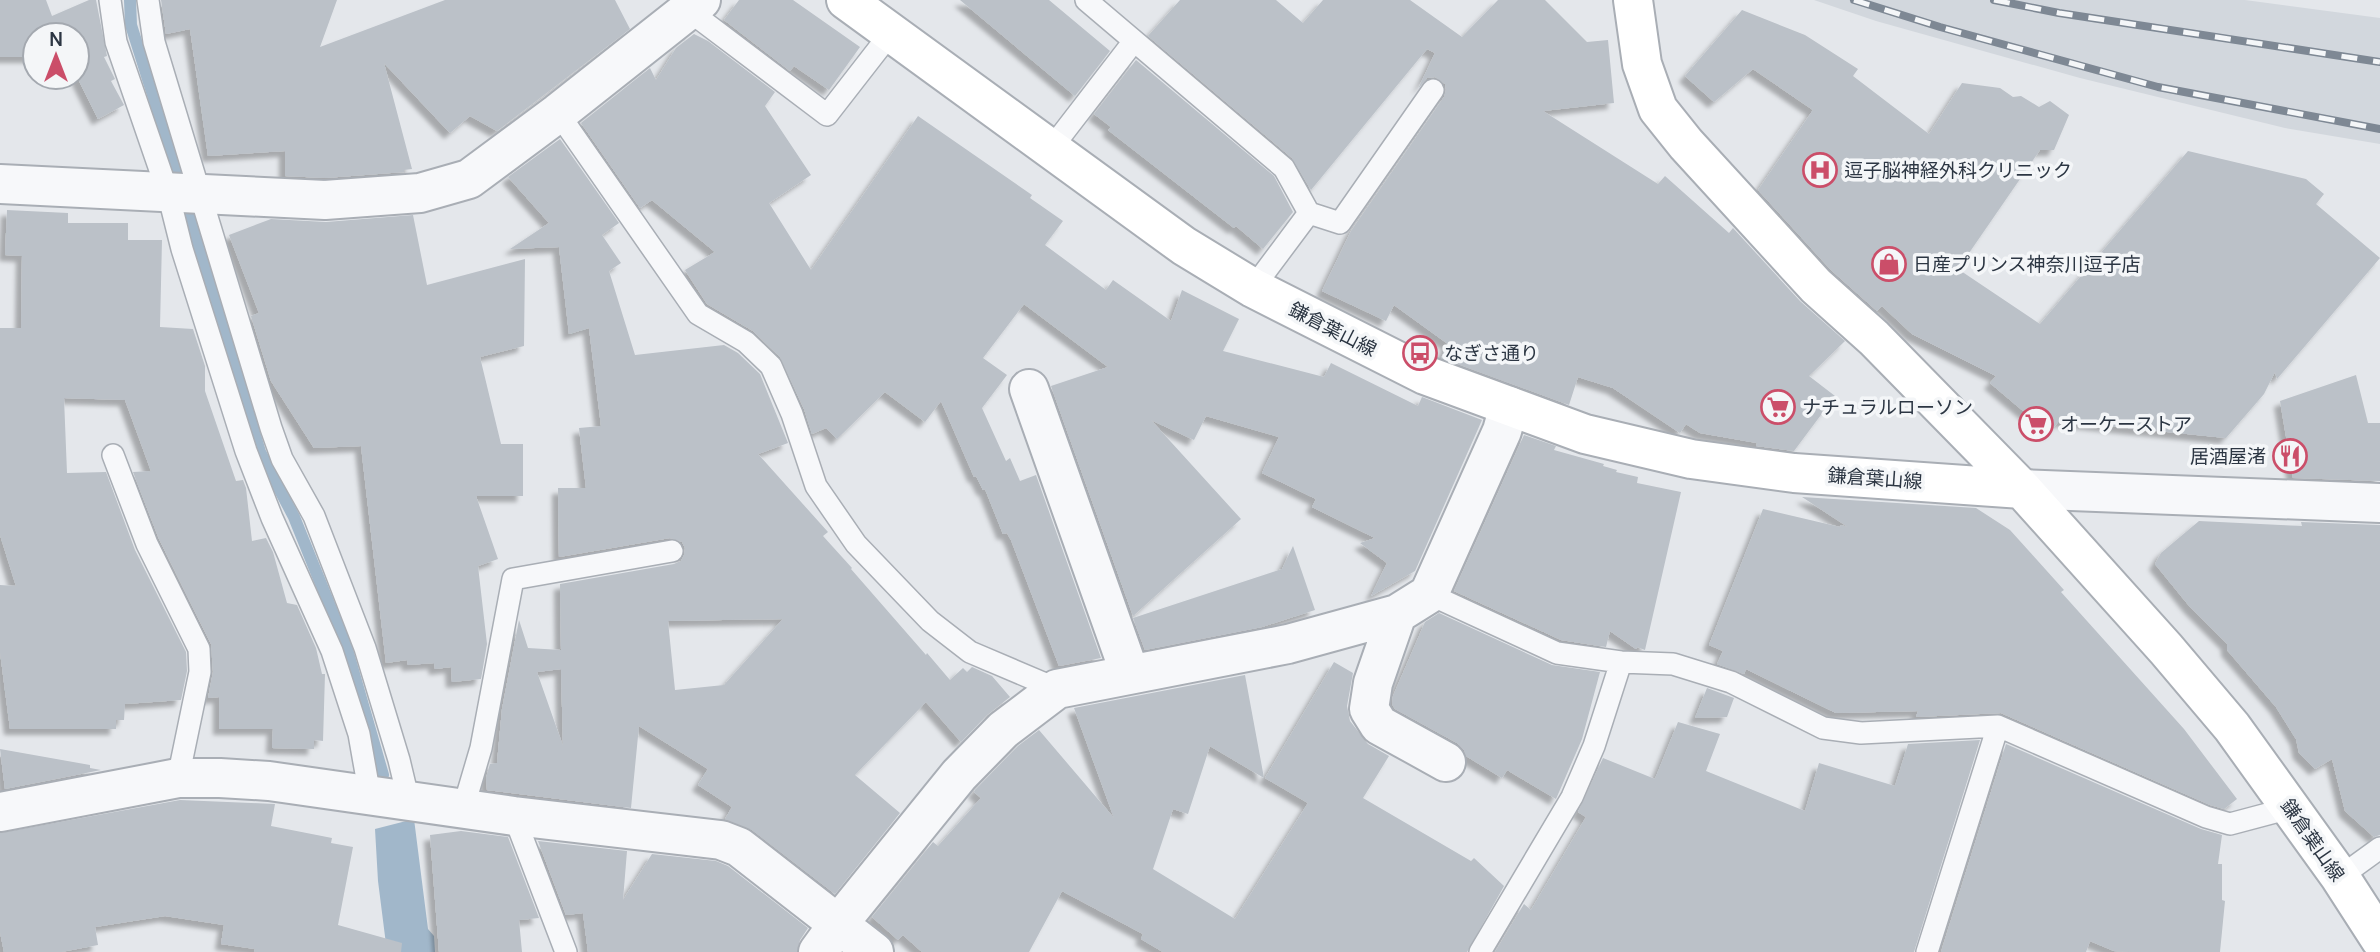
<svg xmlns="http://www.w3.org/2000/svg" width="2380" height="952" viewBox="0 0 2380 952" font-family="Manrope,'Noto Sans JP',sans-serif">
<defs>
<filter id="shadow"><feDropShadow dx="-6" dy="6" stdDeviation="2" flood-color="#0004"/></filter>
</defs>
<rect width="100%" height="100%" fill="#e4e7eb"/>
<!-- built -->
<path fill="#d2d7dd" d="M1814,0H2245L2380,18V144L2285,128L2080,78L1876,21Z"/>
<!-- water -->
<path fill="#a1b7ca" d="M414,819L428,929L434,936L435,952H387L378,881L375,829Z"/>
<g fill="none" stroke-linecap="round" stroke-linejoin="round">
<!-- stream -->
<path stroke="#a1b7ca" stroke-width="12" d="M130,0L131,25L179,178
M189,213L260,452L294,517L346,646L383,775"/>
</g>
<!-- building -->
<path fill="#bbc1c8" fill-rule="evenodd" filter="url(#shadow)" d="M0,0H46L52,16L89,0H96L107,56L104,57L115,79L111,81L124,105L98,119L77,77V35H35V57H0Z
M161,0H337L320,47L445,0H615L630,29L497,131L470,116L450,133L384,63L412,169L404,170V172L325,178L285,176V151L208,156L190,29L166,34Z
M739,0H793L860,47L829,90L794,66L790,71L724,20Z
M960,0H1049L1110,51L1075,96Z
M1180,0H1276L1303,23L1323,0H1410L1462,37L1498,0H1545L1587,42L1608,40L1614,103L1543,111L1658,184L1665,176L1729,233L1733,228L1800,301L1845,341L1809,376L1835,396L1794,451L1756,446L1757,443L1700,433L1686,424L1680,433L1613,388L1578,377L1569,405L1441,358L1448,344L1394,305L1386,321L1322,291L1351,231L1444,97L1446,90L1445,84L1435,77L1427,78L1418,89L1435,53L1427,49L1311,190L1292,158L1148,36Z
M1742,10L1805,35L1858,69L1853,76L1929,134L1962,83L2000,88L2013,97L2021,96L2039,107L2050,101L2069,115L2054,150H2040L1958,269L2040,324L2188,151L2306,179L2324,194L2316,204L2380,258L2277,379L2275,372L2264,394L2226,438L2059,421L2049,433L1990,383L1996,376L1912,334L1882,306L1877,311L1831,270L1758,190L1813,110L1753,69L1714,102L1685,76Z
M694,34L708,41L775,92L765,106L811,175L769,203L811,270L918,116L1032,195L1030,198L1063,221L1045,245L1106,290L1113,280L1171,321L1182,290L1239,319L1223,351L1324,377L1331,363L1418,406L1422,397L1482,420L1415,571L1371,596L1387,563L1360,543L1375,538L1312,507L1316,499L1262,473L1279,437L1206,416L1194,440L1151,420L1241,519L1133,616L1051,386L1108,367L1024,304L983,358L1007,375L982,408L1006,461L1010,458L1020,481L1036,475L1101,658L1059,666L1011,540L1007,533L1003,534L985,489L983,490L976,476L974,477L941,401L925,422L885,392L837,439L826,428L812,434L804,409L780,357L753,331L707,304L685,270L715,252L652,200L640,208L581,123L650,68L656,80L676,48Z
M1136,60L1274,176L1293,212L1263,249L1236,226L1234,228L1108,130L1111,127L1094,114Z
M560,139L619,223L602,235L621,263L609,271L635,355L724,345L738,353L760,374L788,443L758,454L828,532L823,536L852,568L851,569L926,655L927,653L950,680L963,668L967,672L972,667L992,676L1010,697L987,715L961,742L926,702L855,775L900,813L835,894L752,830L725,819L732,807L698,785L708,769L639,726L631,808L487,790L486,778L490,764L497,763L502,709L519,620L528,648L561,650L560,584L674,564L681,561L684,555L685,548L682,542L670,538L559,557L558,488H586L579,428L601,426L589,328L569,334L559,247L510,249L549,223L508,177ZM783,619L724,685L675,690L668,621ZM561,669L563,746L537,672Z
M7,210L68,213V223H128V240H162L160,327L193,329L205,366V391L236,481L243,480L246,488L252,541L266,538L273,552L287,603L297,605L316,648L322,674H325L323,741L314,740V749L272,748L273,729H219V697L208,698L213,672L211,644L159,539L133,472L151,471L125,400L64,398L67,473L106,472L135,550L186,652L187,671L181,700L125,704L124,720H116V729H10L0,652V585L16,586L0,535V328H21L22,256L5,255Z
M413,215L427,285L525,259L524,346L480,357L501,444H523V496H476L498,559L478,566L487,644L481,679L452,682L451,667L435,669L434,663L408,665L407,660L386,663L361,446L314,448L271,381L251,316L259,313L229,235L271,219L326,222Z
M2356,375L2368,423H2380V481L2293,478L2280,401Z
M1524,435L1556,446L1554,450L1604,464L1603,466L1617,470L1616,472L1638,477L1637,483L1681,492L1645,650L1637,647L1636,649L1610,631L1606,647L1561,640L1454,591Z
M1802,497L1976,508L2010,530L2064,590L2061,592L2184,729L2237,799L2224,809L2210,805L2001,713L1916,717L1918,711L1836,713L1746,669L1744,674L1717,664L1723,651L1709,645L1763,509L1840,527L1841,525L1848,527Z
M2199,521L2302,526L2301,522L2380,525V835L2374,837L2345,811L2332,759L2315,769L2299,753L2296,739L2276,707L2227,650V644L2190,607L2155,564L2161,553Z
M1293,546L1315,610L1262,627L1145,650L1133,618L1282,569Z
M1439,613L1552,665L1600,672L1582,739L1556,799L1507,770L1502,778L1466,756L1464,750L1457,743L1395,709L1392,704L1393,696L1425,622Z
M1334,662L1353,673L1347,706L1350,721L1368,744L1389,756L1363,798L1471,861L1474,858L1504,886L1467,952H1163L1141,939L1143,934L1062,891L1029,952H922L903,935L898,940L872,917L933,842L938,846L981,798L974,792L975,790L1018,746L1039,730L1114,818L1074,708L1245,675L1264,778L1210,746L1188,814L1173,809L1153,869L1235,919L1308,803L1265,778Z
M1707,688L1734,698L1727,717L1695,718Z
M1678,722L1720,734L1706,771L1805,811L1819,763L1895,786L1908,744L1980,740L1914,952H1495L1524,904L1531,910L1586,817L1578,812L1603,758L1655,779Z
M2006,744L2201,829L2222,835L2218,864H2222V900L2225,901L2220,952H2129L2114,951L2090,941L2086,952H1941Z
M0,749L90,765V768L101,770L5,789Z
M180,800L275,804L271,826L332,838L331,843L353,847L338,925L402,943L401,952H254L255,949L221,944L224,925L165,916L95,927L98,945L61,952H4L0,932V833Z
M461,831L508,837L539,918L519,920L522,952H439L430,835Z
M538,841L627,851L623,900L652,854L716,861L728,866L808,928L800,940L797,952H588L583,913L566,915Z"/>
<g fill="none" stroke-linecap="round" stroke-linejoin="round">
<!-- lane casing -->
<g stroke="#a9aeb5" stroke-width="24">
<path id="lane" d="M110,0L116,42L168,193L182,249L246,451L272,518L332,651L359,734L370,796
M148,0L154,42L271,428L282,459L314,516L365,648L399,760L409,802
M1086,0L1284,168L1309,213L1253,288
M688,10L827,115L890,34
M558,113L698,314L746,342L771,366L792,414L816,486L856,544L930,621L970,652L1057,689
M1050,150L1134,41
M1309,213L1340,223L1433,90
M113,455L147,544L199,649L200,672L178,778
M1429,594L1557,653L1621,662L1673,664L1731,682L1823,728L1861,733L1998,726L2206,817L2230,824L2290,808
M463,809L481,748L513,579L672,551
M514,816L566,952
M2340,877L2380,848
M1480,952L1572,797L1594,746L1621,662
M1927,952L1998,726"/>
</g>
<!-- street casing -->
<g stroke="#a9aeb5" stroke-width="42">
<path id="street" d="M0,184L325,200L420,193L469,179L558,113L701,0
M1029,389L1130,674
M2022,489L2380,503
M1397,614L1373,683L1369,709L1379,725L1446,762
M0,812L178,778H220L269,781L514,816L721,840L739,847L874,952
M818,952L839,923L959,775L1003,730L1057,689L1288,644L1397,614L1429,594L1502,431L1509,406"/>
</g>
<!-- secondary casing -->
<g stroke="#a9aeb5" stroke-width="42">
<path id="secondary" d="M846,0L1184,246L1253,288L1425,375L1585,434L1691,459L1794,473L2022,489
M1633,0L1642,64L1658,109L1686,144L1816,286L1874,338L2022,489L2166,649L2232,727L2340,877L2380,939"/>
</g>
<!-- lane -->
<use href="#lane" stroke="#f7f8fa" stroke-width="21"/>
<!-- street -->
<use href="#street" stroke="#f7f8fa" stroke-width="38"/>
<!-- secondary -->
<use href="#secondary" stroke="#fff" stroke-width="38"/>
<!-- rail casing -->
<g stroke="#7e8894" stroke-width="8">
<path id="rail" d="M1854,0L1940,27L2158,87L2380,129
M1994,0L2059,13L2380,62"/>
</g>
<!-- rail -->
<use href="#rail" stroke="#f4f6f8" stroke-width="5" stroke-dasharray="16" stroke-linecap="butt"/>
</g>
<!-- icons -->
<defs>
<g id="hospital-ring" transform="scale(1.75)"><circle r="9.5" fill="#f4f6f8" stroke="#cb4e69" stroke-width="1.5"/><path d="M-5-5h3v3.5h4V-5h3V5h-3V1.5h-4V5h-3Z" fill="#cb4e69"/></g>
<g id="shop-ring" transform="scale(1.75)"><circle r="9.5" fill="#f4f6f8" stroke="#cb4e69" stroke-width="1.5"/><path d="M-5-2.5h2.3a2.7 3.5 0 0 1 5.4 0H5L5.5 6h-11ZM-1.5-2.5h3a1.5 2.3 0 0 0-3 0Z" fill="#cb4e69"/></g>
<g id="bus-ring" transform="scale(1.75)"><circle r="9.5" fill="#f4f6f8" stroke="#cb4e69" stroke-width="1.5"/><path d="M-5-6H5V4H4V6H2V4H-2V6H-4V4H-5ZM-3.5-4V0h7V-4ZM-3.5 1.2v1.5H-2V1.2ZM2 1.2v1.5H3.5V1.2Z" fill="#cb4e69"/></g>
<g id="supermarket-ring" transform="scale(1.75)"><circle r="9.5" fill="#f4f6f8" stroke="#cb4e69" stroke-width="1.5"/><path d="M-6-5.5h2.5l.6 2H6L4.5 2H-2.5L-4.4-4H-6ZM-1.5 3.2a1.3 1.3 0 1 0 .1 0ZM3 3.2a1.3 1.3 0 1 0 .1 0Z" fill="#cb4e69"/></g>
<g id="restaurant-ring" transform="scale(1.75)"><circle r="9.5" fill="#f4f6f8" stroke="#cb4e69" stroke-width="1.5"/><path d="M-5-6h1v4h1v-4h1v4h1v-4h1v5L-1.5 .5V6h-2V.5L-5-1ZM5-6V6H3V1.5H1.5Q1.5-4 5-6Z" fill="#cb4e69"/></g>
</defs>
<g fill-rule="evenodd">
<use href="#hospital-ring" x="1820" y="170"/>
<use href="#shop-ring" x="1889" y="264"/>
<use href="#bus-ring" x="1420" y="353"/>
<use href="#supermarket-ring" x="1778" y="407"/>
<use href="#supermarket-ring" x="2036" y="424"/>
<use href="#restaurant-ring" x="2290" y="456"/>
</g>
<g text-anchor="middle" stroke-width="7" stroke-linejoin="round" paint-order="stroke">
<!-- poi labels -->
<g font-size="19" fill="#2c3643" stroke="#f4f6f8" text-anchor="start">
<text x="1844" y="177">逗子脳神経外科クリニック</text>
<text x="1913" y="271">日産プリンス神奈川逗子店</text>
<text x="1444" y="360">なぎさ通り</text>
<text x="1802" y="414">ナチュラルローソン</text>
<text x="2060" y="431">オーケーストア</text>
<text x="2266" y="463" text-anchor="end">居酒屋渚</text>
</g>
<!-- street labels -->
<g font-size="19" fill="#2c3643" stroke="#f4f6f8">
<text transform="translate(1333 329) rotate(27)" y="7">鎌倉葉山線</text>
<text transform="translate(1875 478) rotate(4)" y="7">鎌倉葉山線</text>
<text transform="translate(2313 840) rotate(55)" y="7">鎌倉葉山線</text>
</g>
</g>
<!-- north arrow -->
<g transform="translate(56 56)"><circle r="33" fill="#f4f6f8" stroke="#a4a9b0" stroke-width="2"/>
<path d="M0-5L12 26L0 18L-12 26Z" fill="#cb4e69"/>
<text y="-10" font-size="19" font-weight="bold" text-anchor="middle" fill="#2c3643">N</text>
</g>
</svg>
